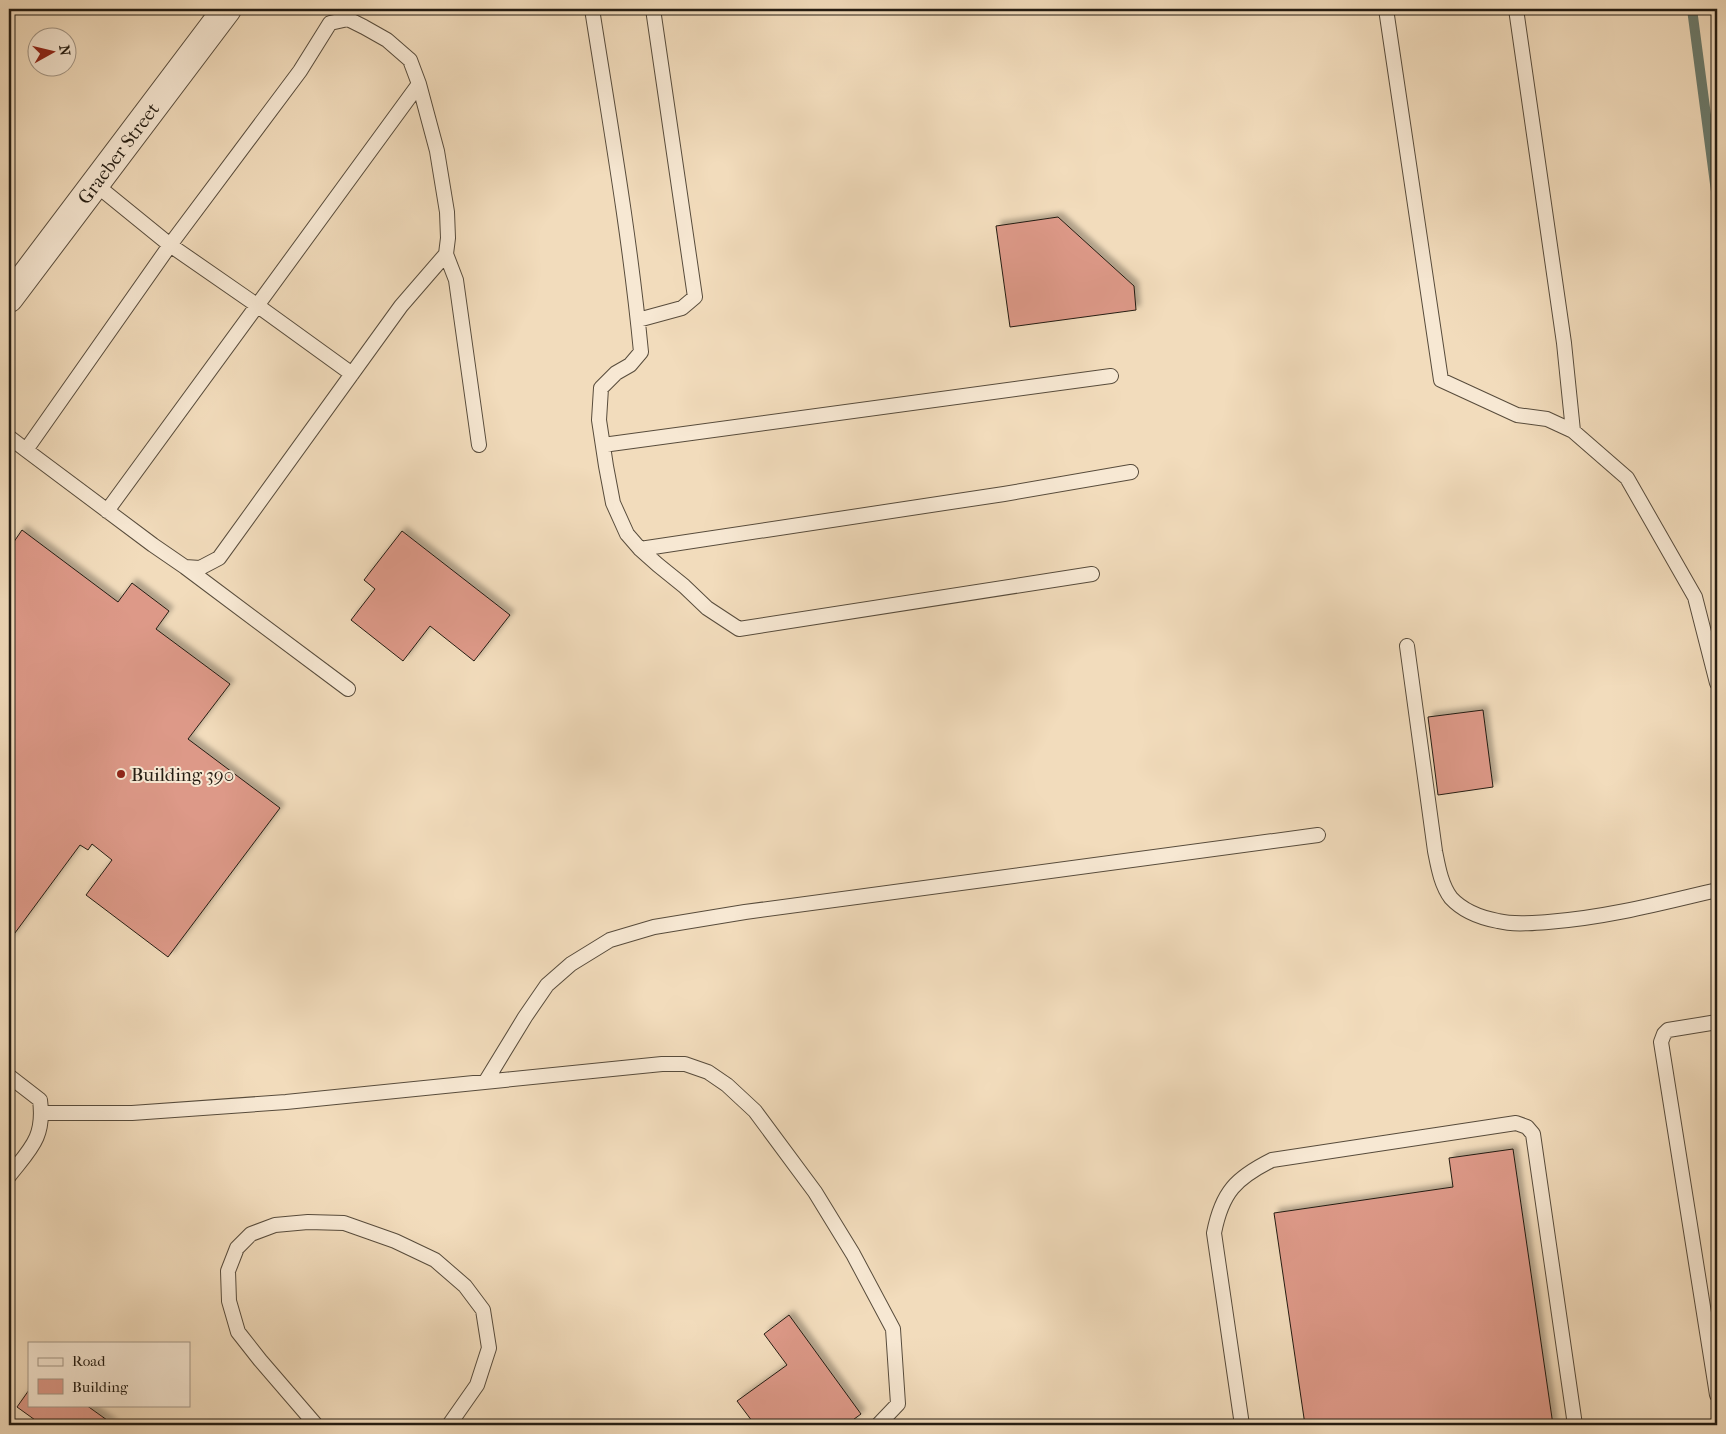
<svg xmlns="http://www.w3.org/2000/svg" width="1726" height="1434" viewBox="0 0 1726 1434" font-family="'IM FELL French Canon',serif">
<defs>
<filter id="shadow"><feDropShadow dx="4.5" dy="-4.5" stdDeviation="2.5" flood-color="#0004"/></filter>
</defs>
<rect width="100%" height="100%" fill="#f2dcbc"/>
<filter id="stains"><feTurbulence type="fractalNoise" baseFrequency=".004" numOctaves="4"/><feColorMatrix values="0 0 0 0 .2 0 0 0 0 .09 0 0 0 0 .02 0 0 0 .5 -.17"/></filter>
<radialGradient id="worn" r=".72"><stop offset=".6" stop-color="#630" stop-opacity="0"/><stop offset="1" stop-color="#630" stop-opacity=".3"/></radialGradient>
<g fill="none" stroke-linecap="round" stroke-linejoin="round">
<!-- stream -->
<path stroke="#6c7c6e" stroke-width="10" d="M1692,9L1717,199"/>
</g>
<!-- building -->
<path fill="#d98" stroke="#241c12" filter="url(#shadow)" d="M1058,217L1134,286L1136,310L1010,327L996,226Z
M22,530L118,602L132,583L169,611L156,629L230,684L188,739L280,808L168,957L86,895L112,860L92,844L88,850L80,845L9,941V549Z
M402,531L510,615L474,661L430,626L403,661L351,620L375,589L364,580Z
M1483,710L1493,787L1438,795L1428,717Z
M1513,1149L1553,1425H1489V1422L1463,1425H1305L1274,1213L1453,1187L1449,1158Z
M789,1315L861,1414L846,1425H755L737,1401L787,1365L764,1334Z
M29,1390V1405H86L114,1425H42L17,1407Z"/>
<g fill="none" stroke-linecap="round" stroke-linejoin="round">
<!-- service casing -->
<g stroke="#584c3c" stroke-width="16">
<path id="service" d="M592,9C610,123 630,237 641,352L630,365L616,373L601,388L599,420L606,466L613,503L627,534L640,549L658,565L684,586L707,608L739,629L1092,574
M1386,9L1441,380L1517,415L1547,419L1573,431L1627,478L1695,597L1717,683
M1516,9L1564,343L1573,431
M95,184L170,245L258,306L352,374
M446,254L456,280L479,445
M638,320L682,308L695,297L653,9
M9,437L26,450L153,545L185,567L200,568L219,558L401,306L446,254L448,238L447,212L437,151L419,84L410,60L387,40L364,27L348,19L330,23L300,71L170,245L26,450
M603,445L1111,376
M107,511L419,84
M640,549L1004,494L1131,472
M185,567L348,689
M1407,646L1435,851C1438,866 1441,885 1451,898C1463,911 1482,918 1498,921C1514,925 1532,923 1548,922C1605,918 1662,903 1717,890
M1717,1022L1668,1030L1664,1034L1661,1042L1717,1395
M9,1076L40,1100C45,1138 30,1149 9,1176
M486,1081L525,1017L547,985L571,964L610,940L654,927L745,912L1318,835
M42,1113H132L286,1102L662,1064H685L708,1072L727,1085L755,1111L815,1192L853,1254L893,1329L898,1404L878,1425
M316,1425L260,1360L238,1332L229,1301L228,1271L237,1248L251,1234L275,1225L308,1222L344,1223L395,1241L435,1260L465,1286L483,1310L489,1348L477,1385L449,1425
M1242,1425L1214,1233C1222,1192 1236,1178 1272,1160L1516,1123L1527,1127L1533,1134L1575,1425"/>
</g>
<!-- tertiary casing -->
<g stroke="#584c3c" stroke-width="30">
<path id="tertiary" d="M9,298L227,9"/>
</g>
<!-- service -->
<use href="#service" stroke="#f7e8d3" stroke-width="14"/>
<!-- tertiary -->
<use href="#tertiary" stroke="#f7e8d3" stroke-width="28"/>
</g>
<!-- markers -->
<circle fill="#8f2418" stroke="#f7e8d3" stroke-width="2" cx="121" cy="774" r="5"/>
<g text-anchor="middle" stroke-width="4" stroke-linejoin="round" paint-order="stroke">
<!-- street labels -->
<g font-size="19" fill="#241c12" stroke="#f7e8d3">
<text transform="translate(118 153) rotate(-53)" y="7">Graeber Street</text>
</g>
<!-- poi labels -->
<g font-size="19" fill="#241c12" stroke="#f7e8d3" text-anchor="start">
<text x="131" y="781">Building 390</text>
</g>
</g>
<!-- margin -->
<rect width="1726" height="1434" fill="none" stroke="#f2dcbc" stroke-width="30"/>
<rect x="10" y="10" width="1706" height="1414" fill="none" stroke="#241c12" stroke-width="2.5"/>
<rect x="15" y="15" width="1696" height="1404" fill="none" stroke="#241c12"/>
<!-- legend -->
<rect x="28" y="1342" width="162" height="65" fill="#f7e8d3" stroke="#a39686"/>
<rect x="38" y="1358" width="25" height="8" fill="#f7e8d3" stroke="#a39686"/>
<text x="72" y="1366" font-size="15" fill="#241c12">Road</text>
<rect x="38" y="1379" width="25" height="15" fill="#dd9988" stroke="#a39686"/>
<text x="72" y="1392" font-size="15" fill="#241c12">Building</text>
<!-- north arrow -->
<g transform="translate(52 52) rotate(82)"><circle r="24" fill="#f7e8d3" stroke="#a39686"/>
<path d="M0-4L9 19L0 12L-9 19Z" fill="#8f2418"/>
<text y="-8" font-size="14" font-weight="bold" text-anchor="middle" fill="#241c12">N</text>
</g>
<rect width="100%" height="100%" filter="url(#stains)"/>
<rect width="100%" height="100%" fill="url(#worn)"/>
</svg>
